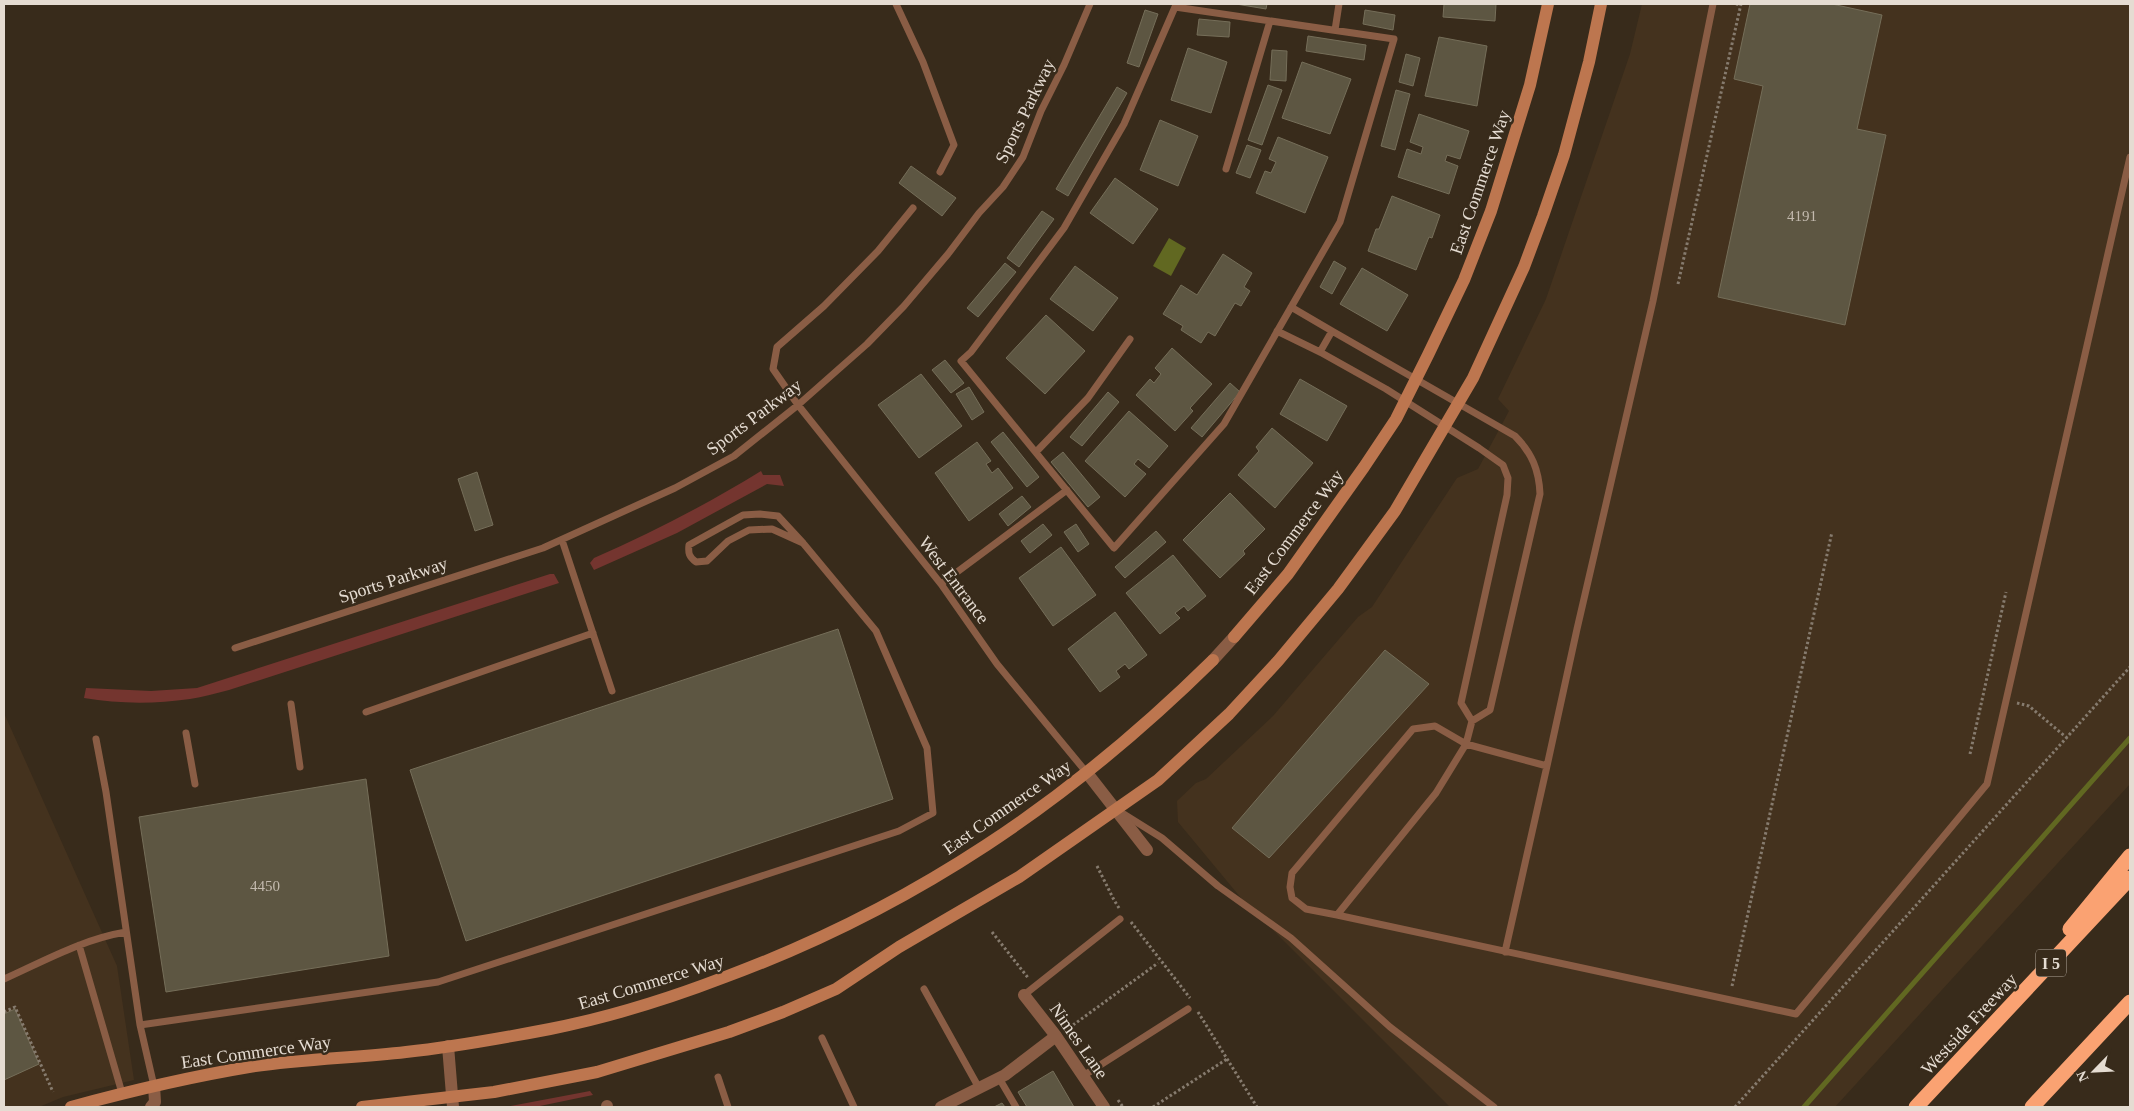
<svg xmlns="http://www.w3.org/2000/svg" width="2134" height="1111" viewBox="0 0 2134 1111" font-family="Georgia,serif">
<rect width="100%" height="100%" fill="#382b1b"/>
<!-- built -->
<path fill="#44321e" d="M1642,4H2130V784L1835,1107H1450L1241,898L1178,822L1177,801L1196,783L1206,779L1273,716L1358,617L1372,607L1457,478L1478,469L1509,411L1498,399L1546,299L1630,54Z
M4,713L117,966L134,1080L63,1097L39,1107H4Z"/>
<!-- green -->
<path fill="#74352f" d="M761,471L763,475H780L784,486L767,484L677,533L594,570L590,563L594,558C652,533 707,504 761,471Z
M550,574H554L559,583L229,690C216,693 203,697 190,699C155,704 119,704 84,698L86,688L151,691L197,688Z
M590,1091L593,1095L535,1107H506Z"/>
<!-- water -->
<path fill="#616821" d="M1169,238L1186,248L1171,276L1153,266Z"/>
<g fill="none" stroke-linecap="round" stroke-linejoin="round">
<!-- stream -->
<path stroke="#616821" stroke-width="5" d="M1804,1107L2130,738"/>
</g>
<!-- building -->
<path fill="#5d5642" stroke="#756e59" d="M1236,4H1267L1266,9Z
M1444,4H1496L1495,21L1443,17Z
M1750,4H1832L1882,15L1857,129L1886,135L1845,325L1718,297L1763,86L1734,79Z
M1145,10L1158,14L1139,67L1127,63Z
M1365,10L1395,15L1393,30L1363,24Z
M1199,19L1230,22L1229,37L1197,35Z
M1308,36L1366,45L1364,60L1306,51Z
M1439,37L1487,46L1477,106L1425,96Z
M1188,48L1227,62L1211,113L1171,100Z
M1272,50L1287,51L1286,81L1270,80Z
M1406,54L1420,58L1413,86L1399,82Z
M1302,62L1351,79L1330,134L1282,118Z
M1268,85L1282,90L1262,145L1248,140Z
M1117,87L1127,93L1068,196L1056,189Z
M1396,90L1410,94L1395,150L1381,146Z
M1419,114L1469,131L1460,159L1447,155L1445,161L1458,166L1449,194L1398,177L1407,149L1421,154L1423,147L1410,142Z
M1160,120L1198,136L1178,186L1140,170Z
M1278,137L1328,157L1305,213L1256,193L1265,171L1271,173L1276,162L1269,159Z
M1247,145L1261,150L1250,178L1236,173Z
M911,166L956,198L942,216L899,183Z
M1115,178L1158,209L1133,244L1090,213Z
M1392,196L1440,215L1432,238L1429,237L1416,270L1368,251L1376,229H1379Z
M1042,211L1054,219L1019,267L1007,258Z
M1223,254L1252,273L1244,287L1250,291L1241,306L1235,303L1215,336L1208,332L1201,343L1181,330L1183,326L1163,314L1181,285L1197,295Z
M1334,261L1346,268L1332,294L1320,287Z
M1005,263L1016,272L978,317L967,308Z
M1075,266L1118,298L1093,331L1050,299Z
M1362,268L1408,295L1387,331L1340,304Z
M1046,315L1085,351L1045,394L1006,358Z
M1172,348L1212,384L1190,408L1193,411L1175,431L1136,395L1150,379L1154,383L1161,374L1155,368Z
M945,360L964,383L951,393L932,370Z
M921,374L962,426L919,458L878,405Z
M1300,379L1347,406L1327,441L1280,414Z
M1230,383L1240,392L1202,437L1191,428Z
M969,387L984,412L972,420L956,394Z
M1108,392L1119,402L1082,446L1070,437Z
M1129,411L1168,446L1149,468L1138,459L1134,464L1146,474L1125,497L1085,461Z
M1272,428L1313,463L1275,508L1238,475L1259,451L1256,447Z
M1003,432L1039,477L1027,487L991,442Z
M977,442L991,461L986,464L992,473L998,468L1013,488L969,521L935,473Z
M1063,452L1100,497L1088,507L1051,462Z
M477,472L493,525L475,531L458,479Z
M1230,493L1265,529L1243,551L1245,554L1220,578L1183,540Z
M1022,496L1031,507L1008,526L999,514Z
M1043,524L1052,535L1030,553L1021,541Z
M1076,524L1089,544L1078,552L1064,532Z
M1156,531L1166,542L1125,578L1115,567Z
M1061,547L1096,595L1053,626L1019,578Z
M1173,555L1206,596L1188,611L1184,606L1175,613L1180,618L1160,634L1126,593Z
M1115,612L1147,655L1129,669L1125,664L1116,671L1120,677L1100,692L1068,649Z
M838,629L893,799L466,941L410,770Z
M1385,650L1429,684L1269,858L1232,828Z
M366,779L389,956L166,992L139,817Z
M15,1009L39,1064L4,1080V1014Z
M1053,1071L1074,1107H1027L1018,1092Z
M1002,1103L1005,1107H994Z"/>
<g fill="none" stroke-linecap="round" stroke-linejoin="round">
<!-- path -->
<path stroke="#867b6e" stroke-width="3" stroke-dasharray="2.5 2.5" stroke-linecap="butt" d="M1736,4L1741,5
M1678,284L1741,4
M2017,703L2029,706L2067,738
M1970,754L2006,592
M1097,866L1114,900L1119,908
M1131,922L1190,998
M992,932L1029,979
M1732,986L1832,532
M4,1012L15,1007L53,1092
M1198,1012L1257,1107
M1069,1028L1158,963
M1118,1100L1123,1107
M1153,1107L1227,1059
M1735,1107L2130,667"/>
<!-- service -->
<path stroke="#8a5d45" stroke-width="7" d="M896,4L923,62L954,145L940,172
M1175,7L1394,39L1340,222L1224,424L1114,548L961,361L971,352L1064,228L1124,124Z
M1335,30L1339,4
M1226,169L1270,21
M913,208L878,251L824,306L777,347L773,369L798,405L941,584L997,664L1087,773
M1291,307L1332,331
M1277,331L1320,352
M1036,452L1088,398L1130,339
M562,540L612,691
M941,584L1067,490
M235,648L543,548L675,488L734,456L798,405L867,344L904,306L948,254L979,213L1003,187L1023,157L1041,111L1064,65L1090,4
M291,704L300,767
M366,712L593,633
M186,733L195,784
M96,739L106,792L140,1025L154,1086
M1547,766L1577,629L1653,301L1713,4
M1122,813L1162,838L1218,886L1291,938L1390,1027L1494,1107
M1337,915L1306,909L1292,898L1290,887L1292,873L1413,729L1435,726L1466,744L1472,721L1490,710L1540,494C1539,470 1532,453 1515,436L1332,331L1320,352L1386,389L1479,448L1503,465L1508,478L1507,495L1461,703L1472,721
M79,945L122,1093
M1505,952L1547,766L1466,744L1436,793L1337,915L1796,1014L1987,784L2130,157
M4,979C44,961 83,939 126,932
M924,989L979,1088
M1024,995L1120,919
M140,1025L438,982L899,831L933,813L927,748L876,631L803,543L778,516L760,514L743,515L689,545C688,553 689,557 696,562L707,561L728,541L749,530L772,529L803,543
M822,1038L854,1107
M1083,1076L1188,1009
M718,1077L728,1107
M999,1078L1016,1107"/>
<!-- minor -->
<path stroke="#8a5d45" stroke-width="12" d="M1087,773L1147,850
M1024,995L1056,1036L1104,1107
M448,1046L453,1107
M607,1106V1107
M941,1107L1005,1075L1056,1036"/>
<!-- tertiary -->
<path stroke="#8a5d45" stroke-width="12" d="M1213,660L1234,637
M151,1107L155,1102L154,1086"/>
<!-- secondary -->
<path stroke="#bd764f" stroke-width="12" d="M1234,637L1288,574L1364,467L1396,419L1428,355L1464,280L1491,211L1530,85L1548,4
M71,1107C130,1091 189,1077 249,1067C301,1059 354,1058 406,1052C454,1047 503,1038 550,1029C610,1017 668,999 725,977C914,907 1070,801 1213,660
M362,1107L494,1092L597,1072L729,1032L783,1012L836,989L899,947L1019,877L1158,780L1229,714L1278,661L1338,589L1395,511L1473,378L1524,267L1543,216L1564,155L1589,62L1601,4"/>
<!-- motorway -->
<path stroke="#faa272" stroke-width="15" d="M2070,929L2130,856
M1916,1107L2130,878
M2032,1107L2130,1002"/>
</g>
<g text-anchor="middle" stroke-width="5" stroke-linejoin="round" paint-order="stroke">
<!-- number labels -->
<g font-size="15" fill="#c3baae">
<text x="1802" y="221">4191</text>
<text x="265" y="891">4450</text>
</g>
<!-- shield labels -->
<rect fill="#382b1b" stroke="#b1a79b" stroke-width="1" x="2036" y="949.5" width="30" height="27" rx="4"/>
<g font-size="16" font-weight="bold" fill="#e5dcd2">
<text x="2051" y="969">I 5</text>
</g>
<!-- street labels -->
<g font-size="18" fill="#e5dcd2" stroke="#382b1b">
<text transform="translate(1025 111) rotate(-64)" y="6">Sports Parkway</text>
<text transform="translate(1480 182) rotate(-71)" y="6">East Commerce Way</text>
<text transform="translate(754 417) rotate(-37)" y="6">Sports Parkway</text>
<text transform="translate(1294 532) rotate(-53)" y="6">East Commerce Way</text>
<text transform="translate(393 580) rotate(-18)" y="6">Sports Parkway</text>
<text transform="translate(954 580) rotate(53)" y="6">West Entrance</text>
<text transform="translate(1007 807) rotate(-35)" y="6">East Commerce Way</text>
<text transform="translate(651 982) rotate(-17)" y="6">East Commerce Way</text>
<text transform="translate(1969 1024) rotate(-47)" y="6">Westside Freeway</text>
<text transform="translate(1079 1041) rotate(55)" y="6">Nimes Lane</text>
<text transform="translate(256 1052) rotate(-8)" y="6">East Commerce Way</text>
</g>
</g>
<!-- border -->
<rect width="2134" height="1111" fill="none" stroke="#e5dcd2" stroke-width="10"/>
<!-- north arrow -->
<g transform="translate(2094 1071) rotate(246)" stroke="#382b1b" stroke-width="4" paint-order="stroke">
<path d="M0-4L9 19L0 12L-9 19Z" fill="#e5dcd2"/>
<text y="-8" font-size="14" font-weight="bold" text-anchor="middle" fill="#e5dcd2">N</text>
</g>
</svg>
